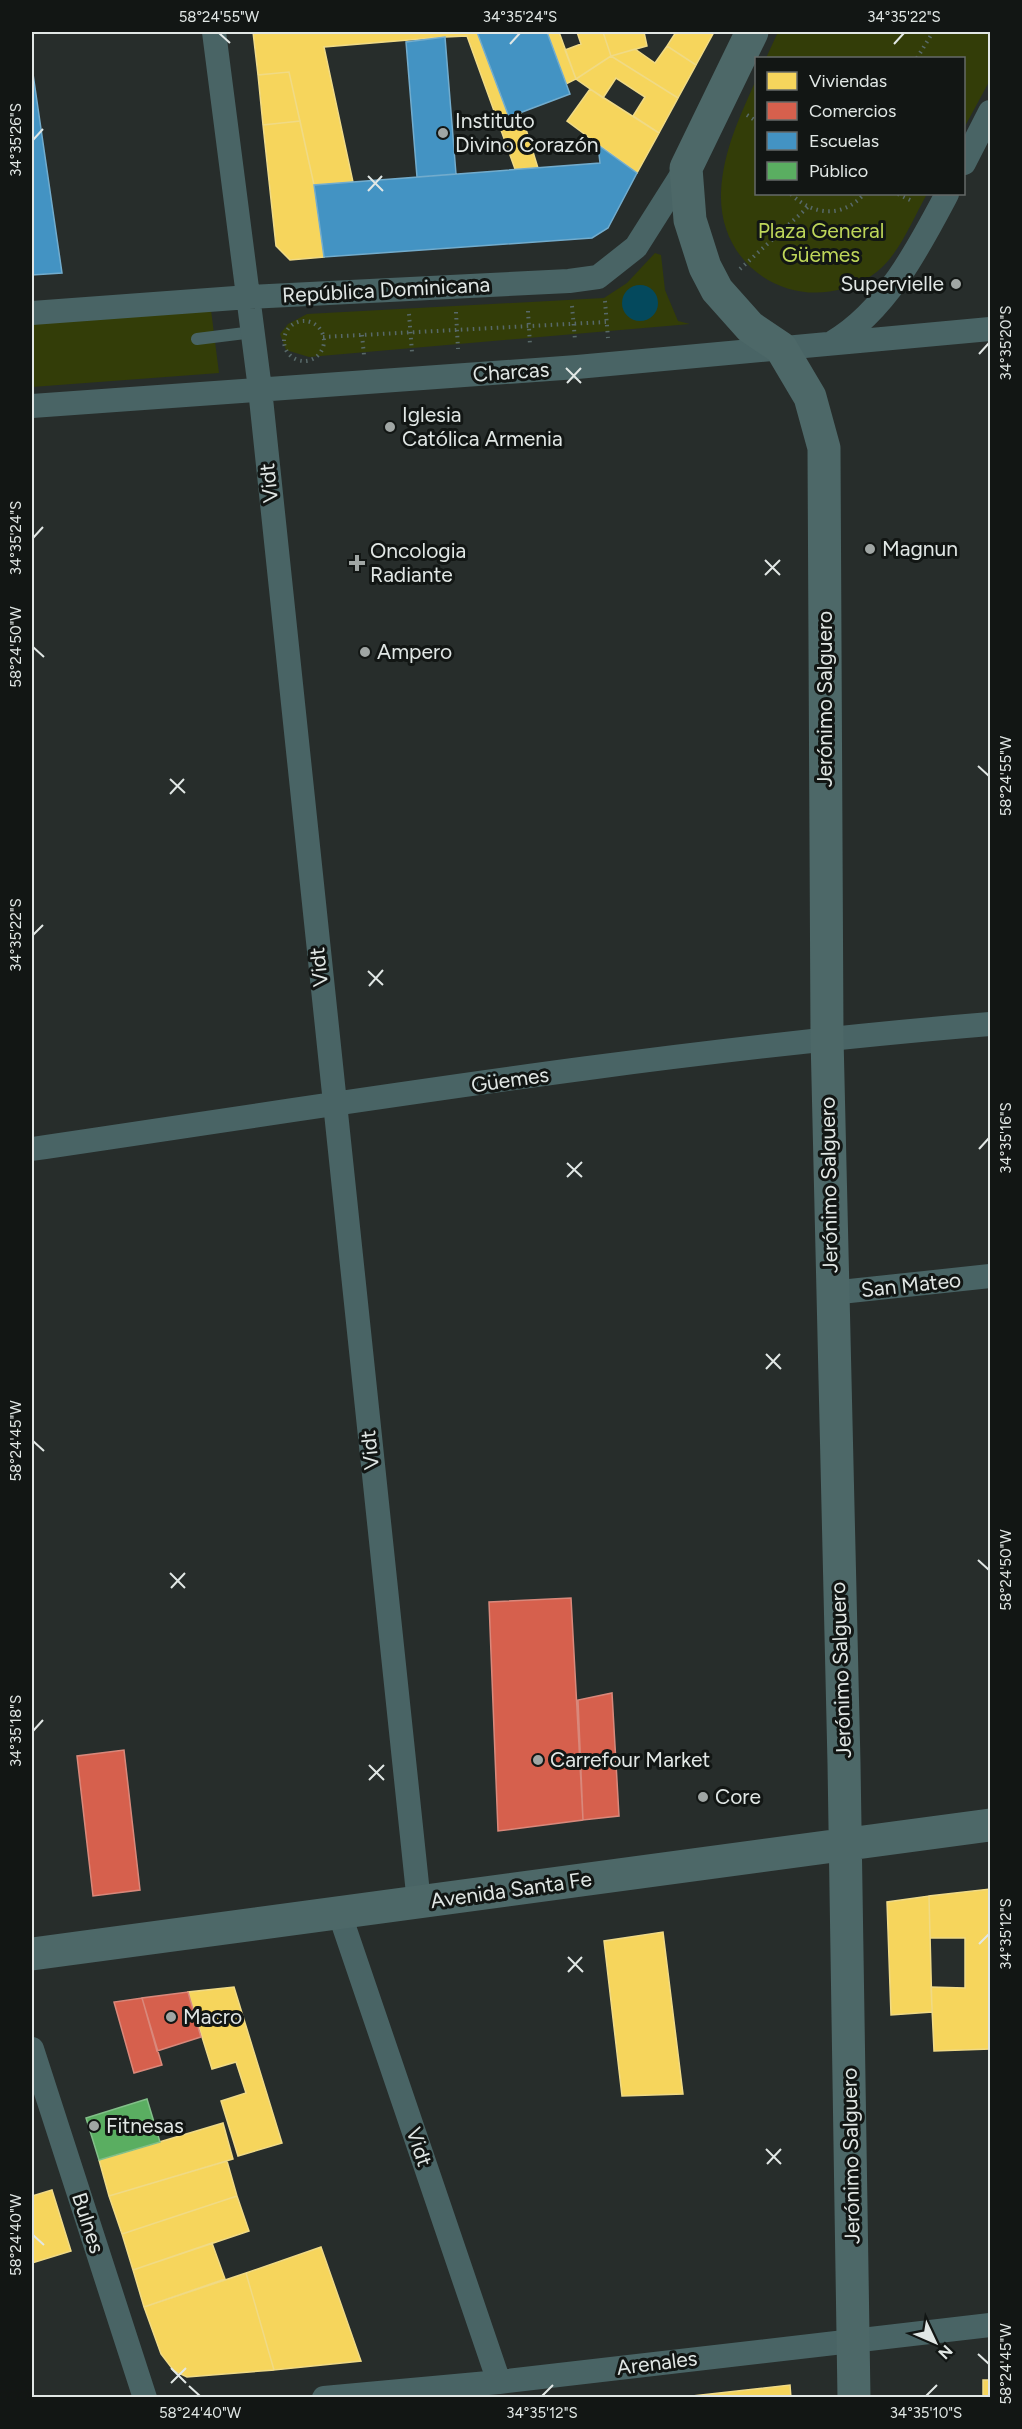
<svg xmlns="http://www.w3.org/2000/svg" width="1022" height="2429" viewBox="0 0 1022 2429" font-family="Figtree,sans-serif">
<rect width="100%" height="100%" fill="#272d2b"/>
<!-- green -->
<path fill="#333d08" d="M778,32H990V80L964,128V58H766Z
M756,80V194H927C912,220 898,259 871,276C804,319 718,274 721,192C723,151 740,116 756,80Z
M655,253L661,255L665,290L678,321L690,324L309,357L286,350L280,334L288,324L307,314L604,298L627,283Z
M211,310L219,373L32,387V323Z"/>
<!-- water -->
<path fill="#04495d" d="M622 303a18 18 0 1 1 36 0a18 18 0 1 1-36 0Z"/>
<!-- homes -->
<path fill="#f6d55c" stroke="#f0da85" stroke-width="1.5" d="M253,32H477L509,117L521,113L538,168L515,169L467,36L445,37L324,47L353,182L314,185L289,72L258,75Z
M547,32H559L576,79L566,84Z
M577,32H603L611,56L576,79L565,50L581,44Z
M603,32H644L647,46L611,56Z
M676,32H714L696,65L667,46Z
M667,46L696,65L678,98L611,56L635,49L655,63Z
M611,56L678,98L659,133L633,116L645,97L616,78L603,98L576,79Z
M289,72L300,121L263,125L258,75Z
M590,89L659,133L637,173L567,121Z
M300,121L314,185L324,257L290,260L276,246L263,125Z
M990,1889V2049L934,2051L931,1987L965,1988V1938H930L929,1896Z
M929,1896L932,2012L891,2015L887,1902Z
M663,1932L683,2094L622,2096L604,1941Z
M234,1987L282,2143L238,2156L221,2101L246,2093L236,2062L212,2069L188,1992Z
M223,2123L233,2159L109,2196L99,2160Z
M227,2161L237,2196L122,2234L109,2196Z
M52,2190L71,2251L32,2263V2196Z
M237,2196L249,2231L133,2270L122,2234Z
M212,2243L225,2279L144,2307L133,2270Z
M321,2247L361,2361L274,2370L246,2273Z
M246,2273L274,2370L187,2377L174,2371L161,2354L144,2307Z
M983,2380H990V2398H983Z
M790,2385L791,2398H674Z"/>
<!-- shops -->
<path fill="#d6604d" stroke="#d9887b" stroke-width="1.5" d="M571,1598L583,1820L498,1831L489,1602Z
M612,1693L619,1816L583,1820L578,1700Z
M124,1750L140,1890L93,1896L77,1756Z
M188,1992L201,2037L157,2051L142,1998Z
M142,1998L162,2065L134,2073L114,2002Z"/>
<!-- schools -->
<path fill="#4393c3" stroke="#72accd" stroke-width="1.5" d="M477,32H547L570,94L509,117Z
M445,37L456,174L417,177L406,42Z
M32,67L62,273L32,275Z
M598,145L637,173L608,228L592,238L324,257L314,185L600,163Z"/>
<!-- public -->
<path fill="#5aae61" stroke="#82bf89" stroke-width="1.5" d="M147,2099L160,2142L99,2160L86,2118Z"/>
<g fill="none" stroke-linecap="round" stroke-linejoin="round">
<!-- path -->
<path stroke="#586969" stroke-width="4" stroke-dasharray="1.5 4.5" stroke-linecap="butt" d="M917,58L933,32
M747,115L756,121
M791,194C813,216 843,218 864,194
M898,194L914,202
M740,269L808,207
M605,301L608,338
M572,306L575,340
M528,311L530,345
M456,312L458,349
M409,314L412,352
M284 341a20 20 0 1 1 40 0a20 20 0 1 1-40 0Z
M362,335L364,355
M323,337L606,322"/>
<!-- lane -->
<path stroke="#496465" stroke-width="12" d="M197,339L253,332"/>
<!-- street -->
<path stroke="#496465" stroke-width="24" d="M214,32L260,389L419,1903
M964,163L990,112
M32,313L249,297L569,281L598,277L636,247L686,168
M833,342C886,311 919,247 947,194
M32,406L577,367L990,329
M32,1149C350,1102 669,1050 990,1024
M831,1293L990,1276
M339,1912L499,2382
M32,2049L145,2398
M324,2398L499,2382L990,2325"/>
<!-- secondary -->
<path stroke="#4d6868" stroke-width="33" d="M752,32L686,168L690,220L705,267L717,290L750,327L781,348L810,397L824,448L827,1037L844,1763L854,2398
M32,1954L990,1825"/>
</g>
<!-- ticks -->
<path fill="none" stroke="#e1e7e5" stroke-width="2" d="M219,33L230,43M510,44L520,33M894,44L904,33M33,140L43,129M368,176L383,191M368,191L382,176M979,354L989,343M566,368L581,383M567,383L581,368M33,538L43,527M765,560L780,575M765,575L780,560M33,647L44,657M978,766L989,776M170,779L185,793M170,794L184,779M33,935L43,925M368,971L383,985M369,986L383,970M979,1149L989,1138M567,1163L582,1177M567,1177L582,1162M766,1354L781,1369M766,1369L780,1354M33,1441L44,1451M978,1560L989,1570M170,1573L185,1588M171,1588L185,1573M33,1731L43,1720M369,1765L384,1780M369,1780L384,1765M979,1944L989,1934M568,1957L583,1972M568,1972L582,1957M766,2149L781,2164M767,2164L781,2149M33,2235L44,2245M978,2354L989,2364M171,2368L186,2383M171,2383L186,2368M189,2386L200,2396M542,2396L553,2385M926,2396L937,2385"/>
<!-- markers -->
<g fill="#a0a6a4" stroke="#121614" stroke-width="2">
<circle cx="443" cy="133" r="6"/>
<circle cx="956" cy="284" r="6"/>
<circle cx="390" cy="427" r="6"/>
<circle cx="870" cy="549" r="6"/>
<path d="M354 554h6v6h6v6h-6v6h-6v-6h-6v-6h6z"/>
<circle cx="365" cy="652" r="6"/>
<circle cx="538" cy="1760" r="6"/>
<circle cx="703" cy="1797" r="6"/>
<circle cx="171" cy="2017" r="6"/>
<circle cx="94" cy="2126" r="6"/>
</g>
<g text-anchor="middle" stroke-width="6" stroke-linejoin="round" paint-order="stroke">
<!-- poi labels -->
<g font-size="21" fill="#e1e7e5" stroke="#121614" text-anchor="start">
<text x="455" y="128">Instituto<tspan x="455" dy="24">Divino Corazón</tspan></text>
<text x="944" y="291" text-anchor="end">Supervielle</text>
<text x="402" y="422">Iglesia<tspan x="402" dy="24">Católica Armenia</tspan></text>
<text x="882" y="556">Magnun</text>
<text x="370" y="558">Oncologia<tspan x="370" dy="24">Radiante</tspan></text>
<text x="377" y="659">Ampero</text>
<text x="550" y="1767">Carrefour Market</text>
<text x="715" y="1804">Core</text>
<text x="183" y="2024">Macro</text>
<text x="106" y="2133">Fitnesas</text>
</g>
<!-- park labels -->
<g font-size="21" fill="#bed659" stroke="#121614">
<text x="821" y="238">Plaza General<tspan x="821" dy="24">Güemes</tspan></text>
</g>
<!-- street labels -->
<g font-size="21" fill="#e1e7e5" stroke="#121614">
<text transform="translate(386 290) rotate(-3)" y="7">República Dominicana</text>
<text transform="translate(511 372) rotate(-4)" y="7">Charcas</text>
<text transform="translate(269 483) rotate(-96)" y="7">Vidt</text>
<text transform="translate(825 699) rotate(-90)" y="7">Jerónimo Salguero</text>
<text transform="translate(319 967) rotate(-96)" y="7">Vidt</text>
<text transform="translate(510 1080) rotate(-8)" y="7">Güemes</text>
<text transform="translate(829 1185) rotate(-91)" y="7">Jerónimo Salguero</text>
<text transform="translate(911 1285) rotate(-6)" y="7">San Mateo</text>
<text transform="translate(370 1450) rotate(-96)" y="7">Vidt</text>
<text transform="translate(841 1670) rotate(-92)" y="7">Jerónimo Salguero</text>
<text transform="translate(511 1890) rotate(-8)" y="7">Avenida Santa Fe</text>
<text transform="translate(419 2147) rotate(71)" y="7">Vidt</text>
<text transform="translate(851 2156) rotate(-91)" y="7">Jerónimo Salguero</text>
<text transform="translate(88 2223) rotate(72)" y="7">Bulnes</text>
<text transform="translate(657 2363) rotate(-7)" y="7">Arenales</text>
</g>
</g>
<!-- border -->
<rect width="1022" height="2429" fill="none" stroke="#121614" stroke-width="66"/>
<!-- legend -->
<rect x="755" y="57" width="210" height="138" fill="#121614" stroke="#656a68" stroke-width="1.5"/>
<rect x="767" y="72" width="30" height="18" fill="#f6d55c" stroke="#656a68" stroke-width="1.5"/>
<text x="809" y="87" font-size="18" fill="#e1e7e5">Viviendas</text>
<rect x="767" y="102" width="30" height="18" fill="#d6604d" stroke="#656a68" stroke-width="1.5"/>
<text x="809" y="117" font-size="18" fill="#e1e7e5">Comercios</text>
<rect x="767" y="132" width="30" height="18" fill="#4393c3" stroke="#656a68" stroke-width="1.5"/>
<text x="809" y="147" font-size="18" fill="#e1e7e5">Escuelas</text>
<rect x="767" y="162" width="30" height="18" fill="#5aae61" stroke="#656a68" stroke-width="1.5"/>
<text x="809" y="177" font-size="18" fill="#e1e7e5">Público</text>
<!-- north arrow -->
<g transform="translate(935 2342) rotate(134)" stroke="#121614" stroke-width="4.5" paint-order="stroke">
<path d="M0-4.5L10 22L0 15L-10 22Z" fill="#e1e7e5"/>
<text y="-9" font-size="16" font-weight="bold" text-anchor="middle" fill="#e1e7e5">N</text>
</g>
<rect x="33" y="33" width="956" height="2363" fill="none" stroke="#e1e7e5" stroke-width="2"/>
<g font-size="15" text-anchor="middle" fill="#e1e7e5">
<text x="219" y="22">58°24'55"W</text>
<text x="520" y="22">34°35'24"S</text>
<text x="904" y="22">34°35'22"S</text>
<text transform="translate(16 140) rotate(-90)" y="5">34°35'26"S</text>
<text transform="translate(1006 343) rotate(-90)" y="5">34°35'20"S</text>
<text transform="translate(16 538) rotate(-90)" y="5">34°35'24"S</text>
<text transform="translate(16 647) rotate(-90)" y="5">58°24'50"W</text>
<text transform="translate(1006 776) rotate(-90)" y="5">58°24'55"W</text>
<text transform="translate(16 935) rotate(-90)" y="5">34°35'22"S</text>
<text transform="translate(1006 1138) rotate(-90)" y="5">34°35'16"S</text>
<text transform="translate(16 1441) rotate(-90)" y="5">58°24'45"W</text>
<text transform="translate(1006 1570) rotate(-90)" y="5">58°24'50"W</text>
<text transform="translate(16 1731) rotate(-90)" y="5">34°35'18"S</text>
<text transform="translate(1006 1934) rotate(-90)" y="5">34°35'12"S</text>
<text transform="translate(16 2235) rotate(-90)" y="5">58°24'40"W</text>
<text transform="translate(1006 2364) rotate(-90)" y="5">58°24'45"W</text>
<text x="200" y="2418">58°24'40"W</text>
<text x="542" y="2418">34°35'12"S</text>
<text x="926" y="2418">34°35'10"S</text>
</g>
</svg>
